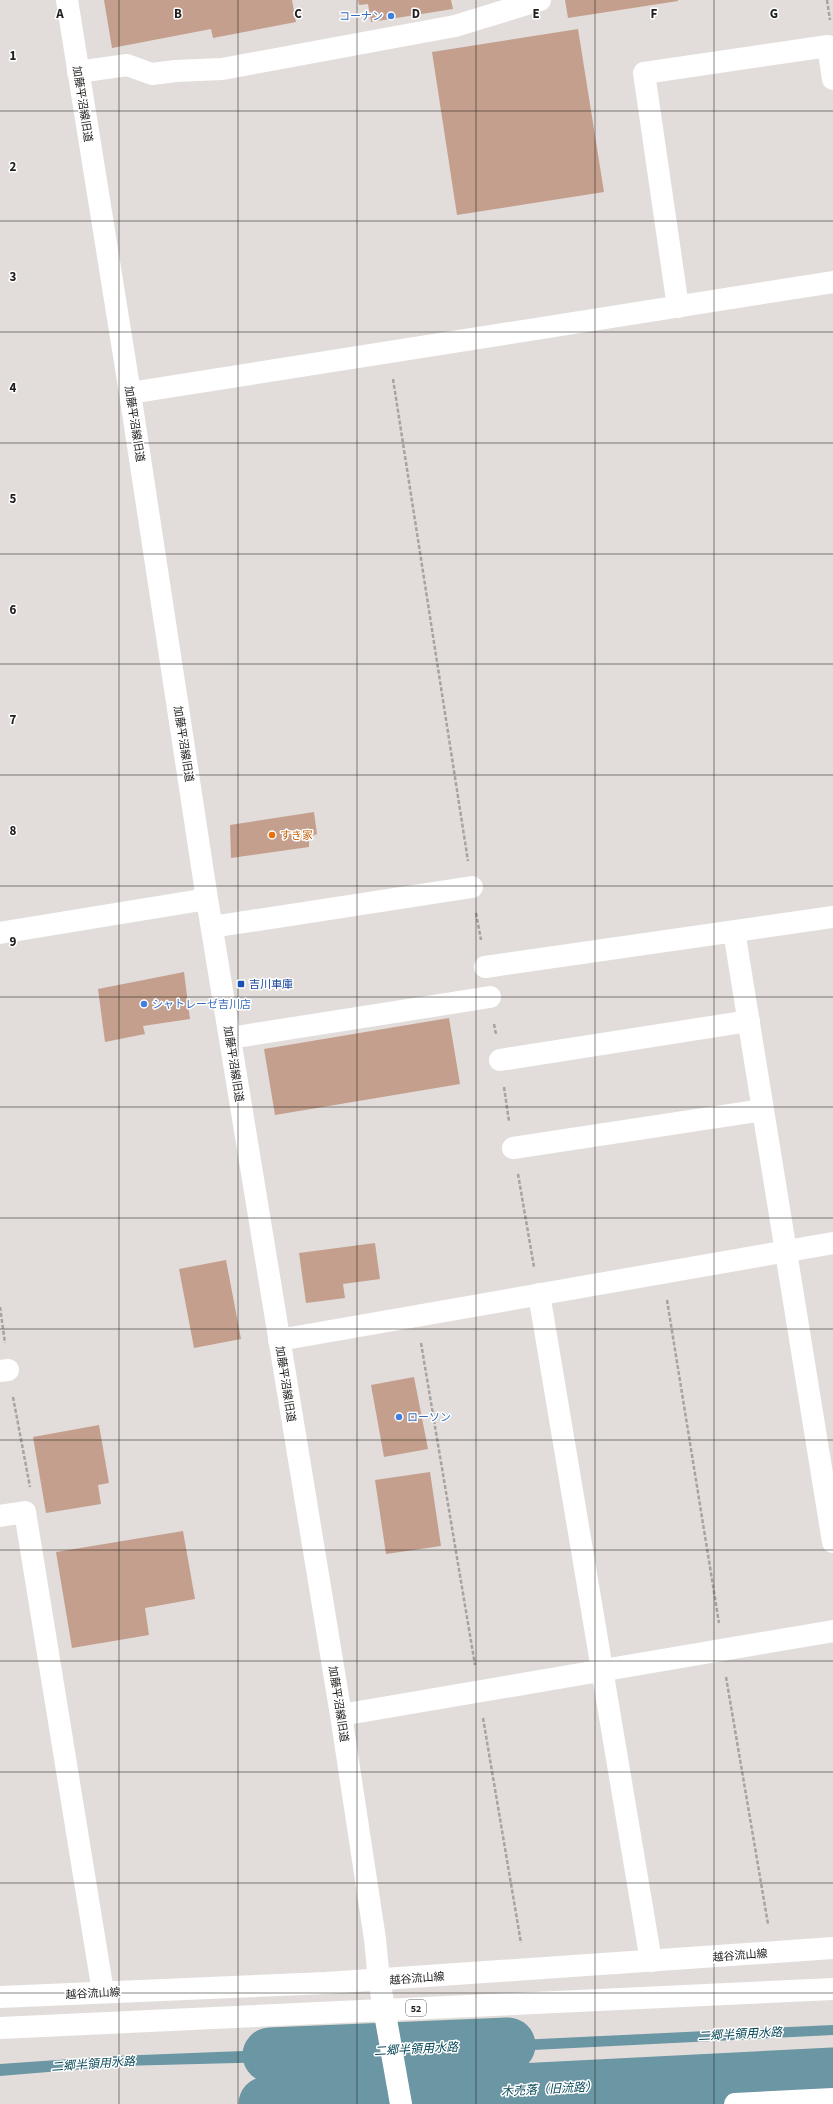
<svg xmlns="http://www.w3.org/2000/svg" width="833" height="2104" viewBox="0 0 833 2104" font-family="'Source Sans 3','Noto Sans JP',sans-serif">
<rect width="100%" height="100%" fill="#e2ddda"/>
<!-- water -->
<path fill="#6b96a3" d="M833,2025V2035L431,2055L433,2044Z
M345,2047L347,2060L120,2066L0,2076V2064L115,2056Z"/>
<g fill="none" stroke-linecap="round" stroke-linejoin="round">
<!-- river -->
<path stroke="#6b96a3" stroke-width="55" d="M270,2055L508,2045
M266,2104L833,2075"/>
</g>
<!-- building -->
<path fill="#c49f8d" d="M104,0H292L296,22L213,38L211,29L112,48Z
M358,0H451L453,9L371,22L368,4L359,5Z
M565,0H678V1L568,18Z
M578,29L604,192L457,215L432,52Z
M314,812L317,834L309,837V847L231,858L230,825Z
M184,972L190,1019L143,1026L145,1034L105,1042L98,989Z
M449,1018L460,1084L275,1115L264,1049Z
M375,1243L380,1279L343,1284L345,1298L306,1303L299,1253Z
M226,1260L241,1339L194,1348L179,1269Z
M414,1377L428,1449L384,1457L371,1385Z
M99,1425L109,1483L98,1485L101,1504L46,1513L33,1437Z
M430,1472L441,1546L386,1554L375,1480Z
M183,1531L195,1599L145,1608L149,1635L72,1648L56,1552Z"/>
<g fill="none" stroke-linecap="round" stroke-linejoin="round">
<!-- path -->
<path stroke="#a7a3a1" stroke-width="2.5" stroke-dasharray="4 2" stroke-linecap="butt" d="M827,0L830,20
M393,379L468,861
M476,913L481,940
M494,1024L496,1034
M504,1087L509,1121
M518,1174L534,1267
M667,1300L719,1623
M0,1307L5,1343
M421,1343L475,1665
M13,1397L30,1487
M726,1677L768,1924
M483,1718L521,1943"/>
<!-- minor -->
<path stroke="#fff" stroke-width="22" d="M67,0L130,393L207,899L341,1715L375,1939L379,1980L401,2104
M78,72L127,65L152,74L175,71L222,69L455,26L540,0
M678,307L644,73L828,46L833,79
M130,393L833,282
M212,927L472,887
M734,931L833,1542
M0,933L207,899
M485,967L833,917
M230,1038L490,997
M500,1060L749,1021
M513,1148L763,1110
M539,1294L651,1961
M279,1340L833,1243
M0,1371L8,1370
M0,1516L25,1512L103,1992
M341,1715L833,1631
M735,2104L833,2099"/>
<!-- major -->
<path stroke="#fff" stroke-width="22" d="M0,1997L326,1983L833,1948
M0,2028L833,1989"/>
</g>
<!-- grid -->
<path fill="none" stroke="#21201f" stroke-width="1" stroke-opacity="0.55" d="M119,0V2104M238,0V2104M357,0V2104M476,0V2104M595,0V2104M714,0V2104M0,111H833M0,221H833M0,332H833M0,443H833M0,554H833M0,664H833M0,775H833M0,886H833M0,997H833M0,1107H833M0,1218H833M0,1329H833M0,1440H833M0,1550H833M0,1661H833M0,1772H833M0,1883H833M0,1993H833"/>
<!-- markers -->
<g fill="#3f7fe0" stroke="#fff" stroke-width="1.5">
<circle cx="391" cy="16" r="4"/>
<circle cx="144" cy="1004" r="4"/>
<circle cx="399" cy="1417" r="4"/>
</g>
<circle fill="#e8710a" stroke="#fff" stroke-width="1.5" cx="272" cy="835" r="4"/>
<rect fill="#1a4fb4" stroke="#fff" stroke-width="1.5" x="237" y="980" width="8" height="8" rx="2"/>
<g text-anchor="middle" stroke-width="3" stroke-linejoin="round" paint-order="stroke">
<!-- shield labels -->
<rect fill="#fff" stroke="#646362" stroke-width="1" x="406" y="2000" width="20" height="16" rx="3"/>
<g font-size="10" font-weight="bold" fill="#21201f">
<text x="416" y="2012">52</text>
</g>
<!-- shop labels -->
<g font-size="11" fill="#366cbe" stroke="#fff" text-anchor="start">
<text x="383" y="20" text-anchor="end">コーナン</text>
<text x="152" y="1008">シャトレーゼ吉川店</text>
<text x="407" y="1421">ローソン</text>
</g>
<!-- street labels -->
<g font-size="11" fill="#21201f" stroke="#fff">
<text transform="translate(83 104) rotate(81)" y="4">加藤平沼線旧道</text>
<text transform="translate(135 424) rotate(81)" y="4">加藤平沼線旧道</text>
<text transform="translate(184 744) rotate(81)" y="4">加藤平沼線旧道</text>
<text transform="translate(234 1064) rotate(81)" y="4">加藤平沼線旧道</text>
<text transform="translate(286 1384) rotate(81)" y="4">加藤平沼線旧道</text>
<text transform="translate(339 1704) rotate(81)" y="4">加藤平沼線旧道</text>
<text transform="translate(740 1955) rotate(-4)" y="4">越谷流山線</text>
<text transform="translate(417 1978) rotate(-4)" y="4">越谷流山線</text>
<text transform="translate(93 1993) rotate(-3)" y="4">越谷流山線</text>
</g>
<!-- food labels -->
<g font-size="11" fill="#c56008" stroke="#fff" text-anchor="start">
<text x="280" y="839">すき家</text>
</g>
<!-- transit labels -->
<g font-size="11" fill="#164399" stroke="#fff" text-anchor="start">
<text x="249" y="988">吉川車庫</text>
</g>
<!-- water labels -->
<g font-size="12" font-style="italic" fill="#074858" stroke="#fff">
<text transform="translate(740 2034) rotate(-3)" y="4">二郷半領用水路</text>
<text transform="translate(416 2049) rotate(-3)" y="4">二郷半領用水路</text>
<text transform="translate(93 2064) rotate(-4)" y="4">二郷半領用水路</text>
<text transform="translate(549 2089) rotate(-3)" y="4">木売落（旧流路）</text>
</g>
</g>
<g font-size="13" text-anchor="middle" font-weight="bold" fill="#21201f" stroke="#fff" stroke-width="3" stroke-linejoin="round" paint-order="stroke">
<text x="60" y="18">A</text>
<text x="178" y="18">B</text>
<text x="298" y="18">C</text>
<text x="416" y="18">D</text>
<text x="536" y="18">E</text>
<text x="654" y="18">F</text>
<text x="774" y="18">G</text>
<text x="13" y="60">1</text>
<text x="13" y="171">2</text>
<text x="13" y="281">3</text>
<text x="13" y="392">4</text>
<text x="13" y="503">5</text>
<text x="13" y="614">6</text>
<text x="13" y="724">7</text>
<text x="13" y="835">8</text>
<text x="13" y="946">9</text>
</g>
</svg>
